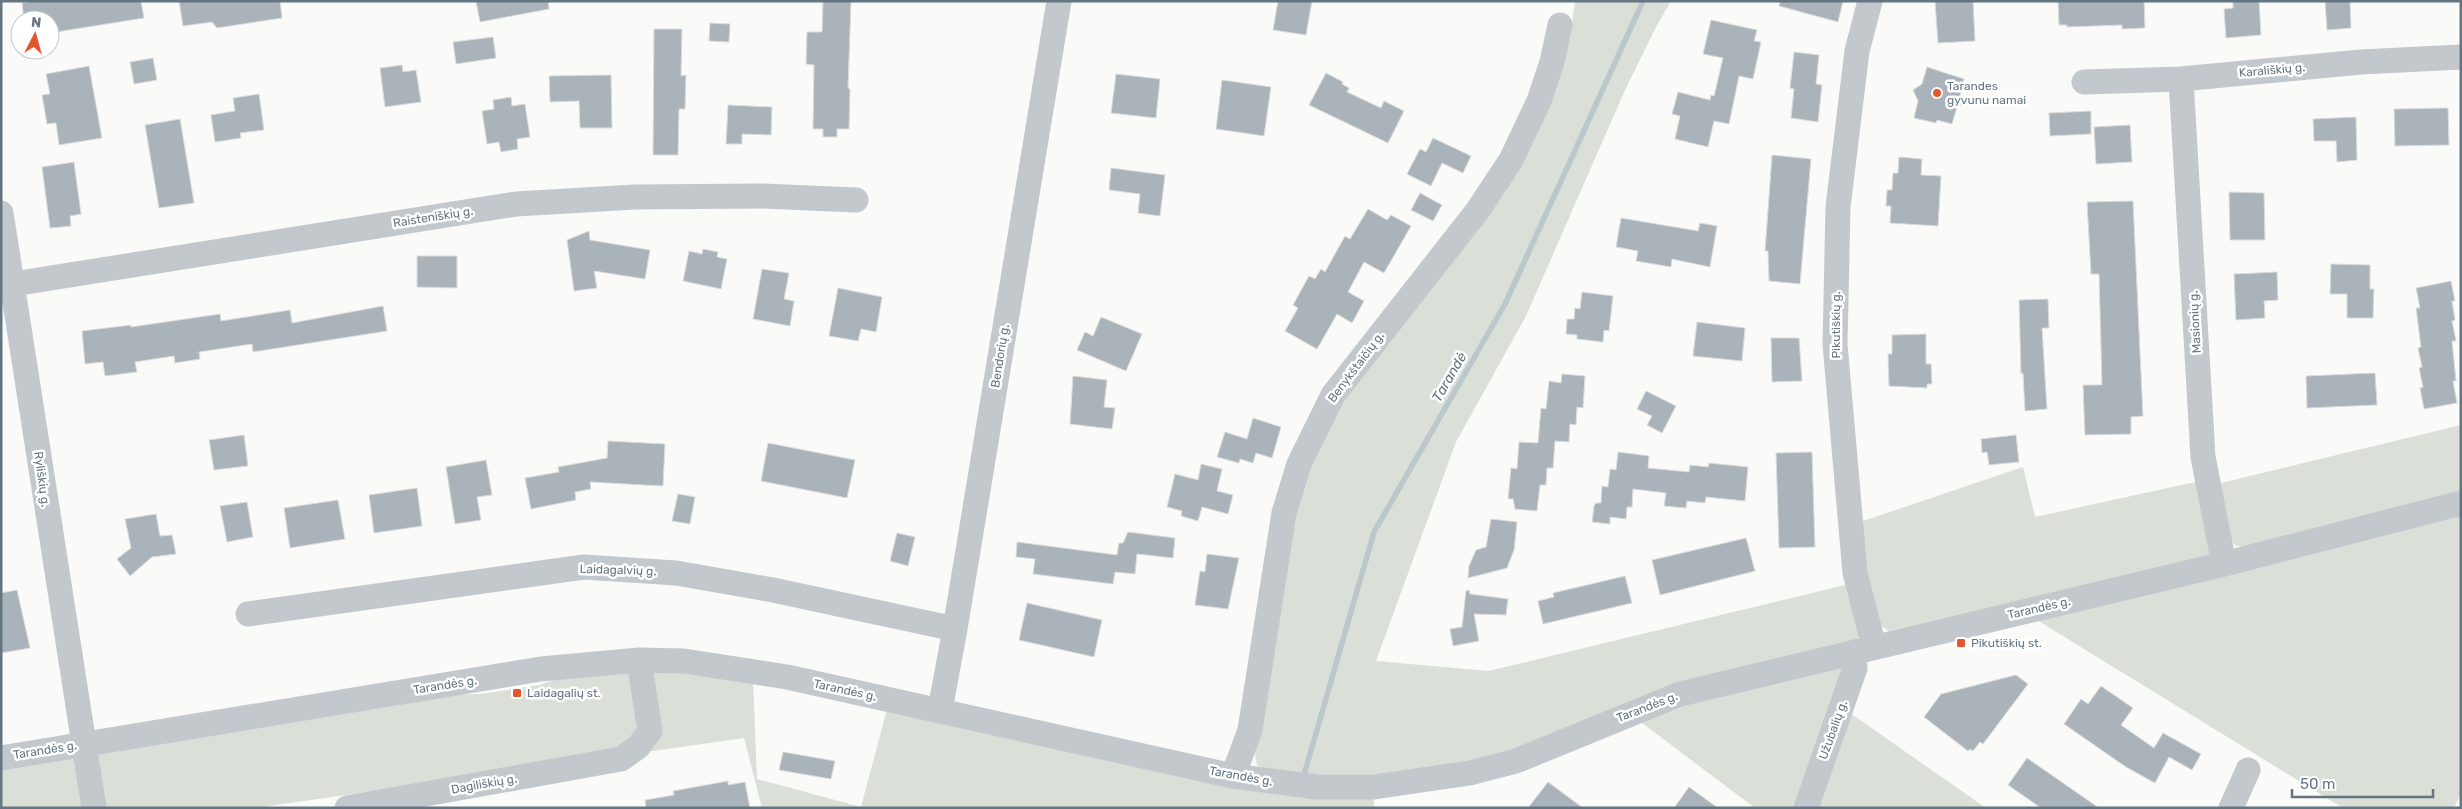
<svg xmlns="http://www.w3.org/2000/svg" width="2462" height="809" viewBox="0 0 2462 809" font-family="Rubik,sans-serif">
<rect width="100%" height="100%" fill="#fafaf8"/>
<!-- green -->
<path fill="#dadfd7" d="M1575,1H1671L1656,27L1625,90L1526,316L1456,442L1376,661L1489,671L1845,585L1859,636L1856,641L1681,681L1507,755L1362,779L1269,773L1257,765L1255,755L1291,517L1316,440L1547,95L1570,39Z
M2461,425V493L2249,547L2236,546L2228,539L2213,485Z
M2023,467L2035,517L2200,481L2211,555L1889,631L1877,624L1871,605L1860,522Z
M2461,512V793L2454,808H2343L2032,617Z
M1868,660L1850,713L1986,808H1755L1638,720L1699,700Z
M674,670L753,680L757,779L861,807L887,709L1374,794V808H762L744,738L255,808H1V767L428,695L480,694L539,685L566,676Z"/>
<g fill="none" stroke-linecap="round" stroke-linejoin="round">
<!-- stream -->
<path stroke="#bbc7cb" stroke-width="5.5" d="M1304,775L1374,532L1505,304L1643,1"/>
</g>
<!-- building -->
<path fill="#aab3b9" stroke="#dcdcda" d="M35,1H141L144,18L50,33V20H24L22,3Z
M179,1H280L282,18L217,28L212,22L183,26Z
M476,1H548L549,9L480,22Z
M823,1H851L848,88L850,89L849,129H837V137H823V129H813L814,65L806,64L807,32H822Z
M1278,1H1312L1306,35L1273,30Z
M1780,1H1843L1838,22L1779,6Z
M1935,1H1973L1975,41L1938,43Z
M2058,1H2144L2145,28L2122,29V25L2067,27V25H2059Z
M2233,1H2259L2261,35L2226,38L2224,9L2233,8Z
M2325,1H2350L2351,28L2327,30Z
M1711,20L1757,30L1754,41L1761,42L1753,79L1739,76L1729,124L1714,121L1708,147L1675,139L1680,116L1672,114L1678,92L1710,100L1711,95L1714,96L1723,58L1703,54Z
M710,23L730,24L729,42L709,41Z
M654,29H682L681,76L686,75L685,109H679L678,155H653Z
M493,37L496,58L456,64L453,42Z
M1794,52L1819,55L1816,84L1822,85L1818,122L1791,118L1794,89L1790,88Z
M153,58L157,80L134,84L130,62Z
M402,65L403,72L416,70L421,102L385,107L380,68Z
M89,66L102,138L59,145L56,123L47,124L42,95L50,94L46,74Z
M1927,67L1964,79L1960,96L1964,103L1957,107L1952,124L1937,120L1936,123L1914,118L1918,101L1913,90L1922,84Z
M1326,73L1343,82L1342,84L1349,88L1347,92L1381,108L1384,101L1404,111L1388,143L1309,105Z
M1116,74L1160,79L1156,118L1111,113Z
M611,75L612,128H580L579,101L550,102L549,76Z
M1222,80L1271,87L1264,136L1216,129Z
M259,94L264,130L240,133L241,138L215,142L211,115L235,111L233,98Z
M511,97L512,106L525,104L530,137L517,139L518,149L501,152L499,142L487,144L482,111L494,109L493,100Z
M728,105L772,107L771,135L742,134V144H726Z
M2448,108L2449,145L2395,146L2394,109Z
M2091,111V134L2050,136L2049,113Z
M2356,117L2357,160L2337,162L2336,141H2314L2313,119Z
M180,119L194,203L159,208L145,125Z
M2130,125L2132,162L2096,164L2094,127Z
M1433,138L1471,156L1463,173L1442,163L1431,186L1407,174L1420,149L1426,152Z
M1772,155L1811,159L1800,284L1769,281L1768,251H1765Z
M1899,157L1922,159L1921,175L1941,176L1938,226L1890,223L1891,206H1886L1887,190H1892L1893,173H1898Z
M74,162L81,214L70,216L71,226L50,228L42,167Z
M1111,168L1165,175L1160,216L1138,213L1140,194L1109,190Z
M2229,192L2264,193L2265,240H2230Z
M1420,193L1442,205L1433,221L1411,210Z
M2133,201L2143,416L2131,417V434L2085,435L2083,385H2102L2099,274H2091L2087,202Z
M1368,209L1387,220L1391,215L1411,226L1384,273L1364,262L1348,292L1364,301L1352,323L1337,314L1317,349L1285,331L1298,308L1293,305L1309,276L1315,279L1321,269L1325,272L1345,236L1350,239Z
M1621,218L1698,231L1700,223L1717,226L1710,267L1672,259L1671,267L1636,261L1638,251L1616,247Z
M589,231L590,240L650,250L645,279L594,271L597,288L574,291L567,240Z
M703,249L718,252L717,257L727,259L721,289L683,281L689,251L702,254Z
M417,256H457V288L417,287Z
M2331,264L2370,265V289H2374L2373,318H2347V294H2330Z
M762,269L789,273L784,299L794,301L790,326L753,319Z
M2277,272L2278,300L2264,301L2265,318L2236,320L2234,274Z
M2451,281L2455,301H2452L2455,320L2452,321L2456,341H2452L2456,381H2453L2457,403L2424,409L2420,388L2423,387L2419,368L2422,367L2418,348L2421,347L2416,308H2420L2416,288Z
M838,288L882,297L876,332L861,329L858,341L829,336Z
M1582,292L1613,296L1609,331L1604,330L1603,342L1577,339V335L1566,334L1567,319H1574L1575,308L1580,309Z
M2048,299L2049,328H2042L2047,409L2025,411L2023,373L2021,374L2019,300Z
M383,306L387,331L253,352L252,344L199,352L200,359L175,363L174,356L135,362L137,372L105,376L103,362L85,364L82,331L131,325V327L220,314L221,321L290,310L292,323Z
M1101,317L1142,334L1126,371L1077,350L1085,332L1093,336Z
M1697,322L1745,328L1742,361L1693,356Z
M1926,334V364H1931L1932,384H1927V388L1889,386L1888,354H1892V335Z
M1771,338H1799L1802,381L1772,382Z
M2375,373L2377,405L2307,408L2306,376Z
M1562,374L1585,376L1583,408L1577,407L1576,425L1570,424L1569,442L1555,441L1553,468H1547L1546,485H1540L1537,511L1515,509L1513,499H1508L1511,468L1517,469L1519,442L1538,443L1541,408L1546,409L1549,381L1561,383Z
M1073,376L1107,380L1104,407L1115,408L1112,429L1070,424Z
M1646,391L1676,406L1662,433L1647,425L1652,416L1637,409Z
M1253,418L1281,427L1272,458L1256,453L1253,463L1240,459L1239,463L1217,457L1225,432L1247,439Z
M244,435L248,466L214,470L209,440Z
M2016,435L2019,462L1989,465L1987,452L1982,453L1981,439Z
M608,441L665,444L663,486L590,482L591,489L575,492L576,500L531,509L525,478L559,472L558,467L607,458Z
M768,443L855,460L847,498L761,481Z
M1618,452L1649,456L1648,468L1689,472L1690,465L1708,467L1709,463L1748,467L1745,501L1706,497L1705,503L1687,501L1686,508L1664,506L1666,493L1633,489L1632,507H1627L1626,519L1610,517V524L1592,522L1594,506L1596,503H1601L1602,486L1608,487L1610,469L1616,470Z
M1812,452L1815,547L1779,548L1776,453Z
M486,460L492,495L477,497L481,520L455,524L446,467Z
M1201,464L1222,469L1217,491L1233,495L1228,514L1202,507L1198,521L1181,516L1182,511L1167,507L1175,474L1198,480Z
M417,488L422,526L374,533L369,495Z
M678,494L695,497L690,524L672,521Z
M338,500L345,539L290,548L284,508Z
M247,502L253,537L227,542L220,506Z
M156,514L160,536L172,535L176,554L152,557L130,576L117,559L131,548L125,519Z
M1491,519L1517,522L1514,550L1507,568L1468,578L1469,566L1476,550L1486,547Z
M1128,532L1175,538L1173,558L1137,554L1135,574L1115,572L1113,584L1033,574L1035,559L1016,557L1017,542L1117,555L1119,543H1123Z
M897,533L915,537L908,566L890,561Z
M1746,538L1755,571L1660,595L1652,560Z
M1207,554L1239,558L1228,609L1195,605L1200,571L1205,572Z
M1625,576L1632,603L1543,624L1538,601L1554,597L1553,593Z
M17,590L30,648L1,653V593Z
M1469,590L1470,594L1508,599L1506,615L1474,614L1479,641L1453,646L1450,629L1462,627L1466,591Z
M1027,603L1102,620L1094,657L1019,640Z
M2016,675L2028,684L1983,744L1980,742L1973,751L1970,749L1968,751L1924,717L1941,694Z
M2101,686L2133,708L2121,725L2154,748L2163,733L2201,754L2192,770L2169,757L2155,783L2126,767L2064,724L2081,699L2088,704Z
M783,752L835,761L831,779L779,770Z
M2027,758L2099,808H2041L2008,785Z
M728,781V785L745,782L750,808H646L645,800L674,795L673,791Z
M1548,782L1583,808H1528Z
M1689,787L1718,808H1674Z"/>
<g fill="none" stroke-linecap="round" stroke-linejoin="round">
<!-- minor -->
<path stroke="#c3c8cc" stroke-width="25" d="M1870,1L1857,51L1838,207L1835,344L1855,573L1874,647
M2181,79L2203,457L2224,564
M2084,82L2181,79L2361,62L2461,57
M1,213L94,808
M1,286L516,204L635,197L763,196L856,200
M248,614L584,567L676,573L773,590L955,629
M940,710L955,629L1059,1
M1,758L541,669L639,660L684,661L787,677L1233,776L1317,787H1374L1470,773L1516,761L1680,694L2224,564L2461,503
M1233,776L1250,730L1284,513L1299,464L1333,395L1478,210L1511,160L1539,101L1552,62L1560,25
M347,808L621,759L638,747L650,731L639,660
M1806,808L1855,668L1854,652
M2231,808L2248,770"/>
</g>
<!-- markers -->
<g fill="#e4572e" stroke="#fff" stroke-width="2">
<circle cx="1937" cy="93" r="5"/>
<rect x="1956" y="638" width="10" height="10" rx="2.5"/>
<rect x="512" y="688" width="10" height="10" rx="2.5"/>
</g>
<g text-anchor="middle" stroke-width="5" stroke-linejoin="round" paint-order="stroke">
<!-- street labels -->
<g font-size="12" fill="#657683" stroke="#fff">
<text transform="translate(2272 70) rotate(-5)" y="4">Karališkių g.</text>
<text transform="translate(433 217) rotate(-9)" y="4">Raisteniškių g.</text>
<text transform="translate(2195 322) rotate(-93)" y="4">Masionių g.</text>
<text transform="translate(1836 325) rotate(-90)" y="4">Pikutiškių g.</text>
<text transform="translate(1000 356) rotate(-81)" y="4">Bendorių g.</text>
<text transform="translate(1356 367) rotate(-53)" y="4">Benykštaičių g.</text>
<text transform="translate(42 479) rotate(82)" y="4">Ryliškių g.</text>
<text transform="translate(618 570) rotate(2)" y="4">Laidagalvių g.</text>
<text transform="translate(2039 608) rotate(-13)" y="4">Tarandės g.</text>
<text transform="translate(445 685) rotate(-9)" y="4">Tarandės g.</text>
<text transform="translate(845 690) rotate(12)" y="4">Tarandės g.</text>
<text transform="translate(1647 707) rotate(-21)" y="4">Tarandės g.</text>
<text transform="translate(1833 730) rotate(-70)" y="4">Užubalių g.</text>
<text transform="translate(45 750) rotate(-9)" y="4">Tarandės g.</text>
<text transform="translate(1241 776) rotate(10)" y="4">Tarandės g.</text>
<text transform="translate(484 784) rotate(-10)" y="4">Dagiliškių g.</text>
</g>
<!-- poi labels -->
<g font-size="12" fill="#657683" stroke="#fff" text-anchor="start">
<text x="1947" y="90">Tarandes<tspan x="1947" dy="14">gyvunu namai</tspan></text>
<text x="1971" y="647">Pikutiškių st.</text>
<text x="527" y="697">Laidagalių st.</text>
</g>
<!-- water labels -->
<g font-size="14" font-style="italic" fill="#60757c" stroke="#fff">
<text transform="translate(1449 377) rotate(-60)" y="5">Tarandė</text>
</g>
</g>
<!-- border -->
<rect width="2462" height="809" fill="none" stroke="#657683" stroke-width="5"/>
<!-- north arrow -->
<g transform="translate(35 35) rotate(6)"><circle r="24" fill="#ffffff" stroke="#c1c8cd"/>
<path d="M0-4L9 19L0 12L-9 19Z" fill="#e4572e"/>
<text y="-8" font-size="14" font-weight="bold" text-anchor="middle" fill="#657683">N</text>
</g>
<!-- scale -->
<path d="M2292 789v8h141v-8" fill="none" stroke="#657683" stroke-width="2.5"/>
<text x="2300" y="789" font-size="15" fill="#657683" stroke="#ffffff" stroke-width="4" paint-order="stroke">50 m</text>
</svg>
